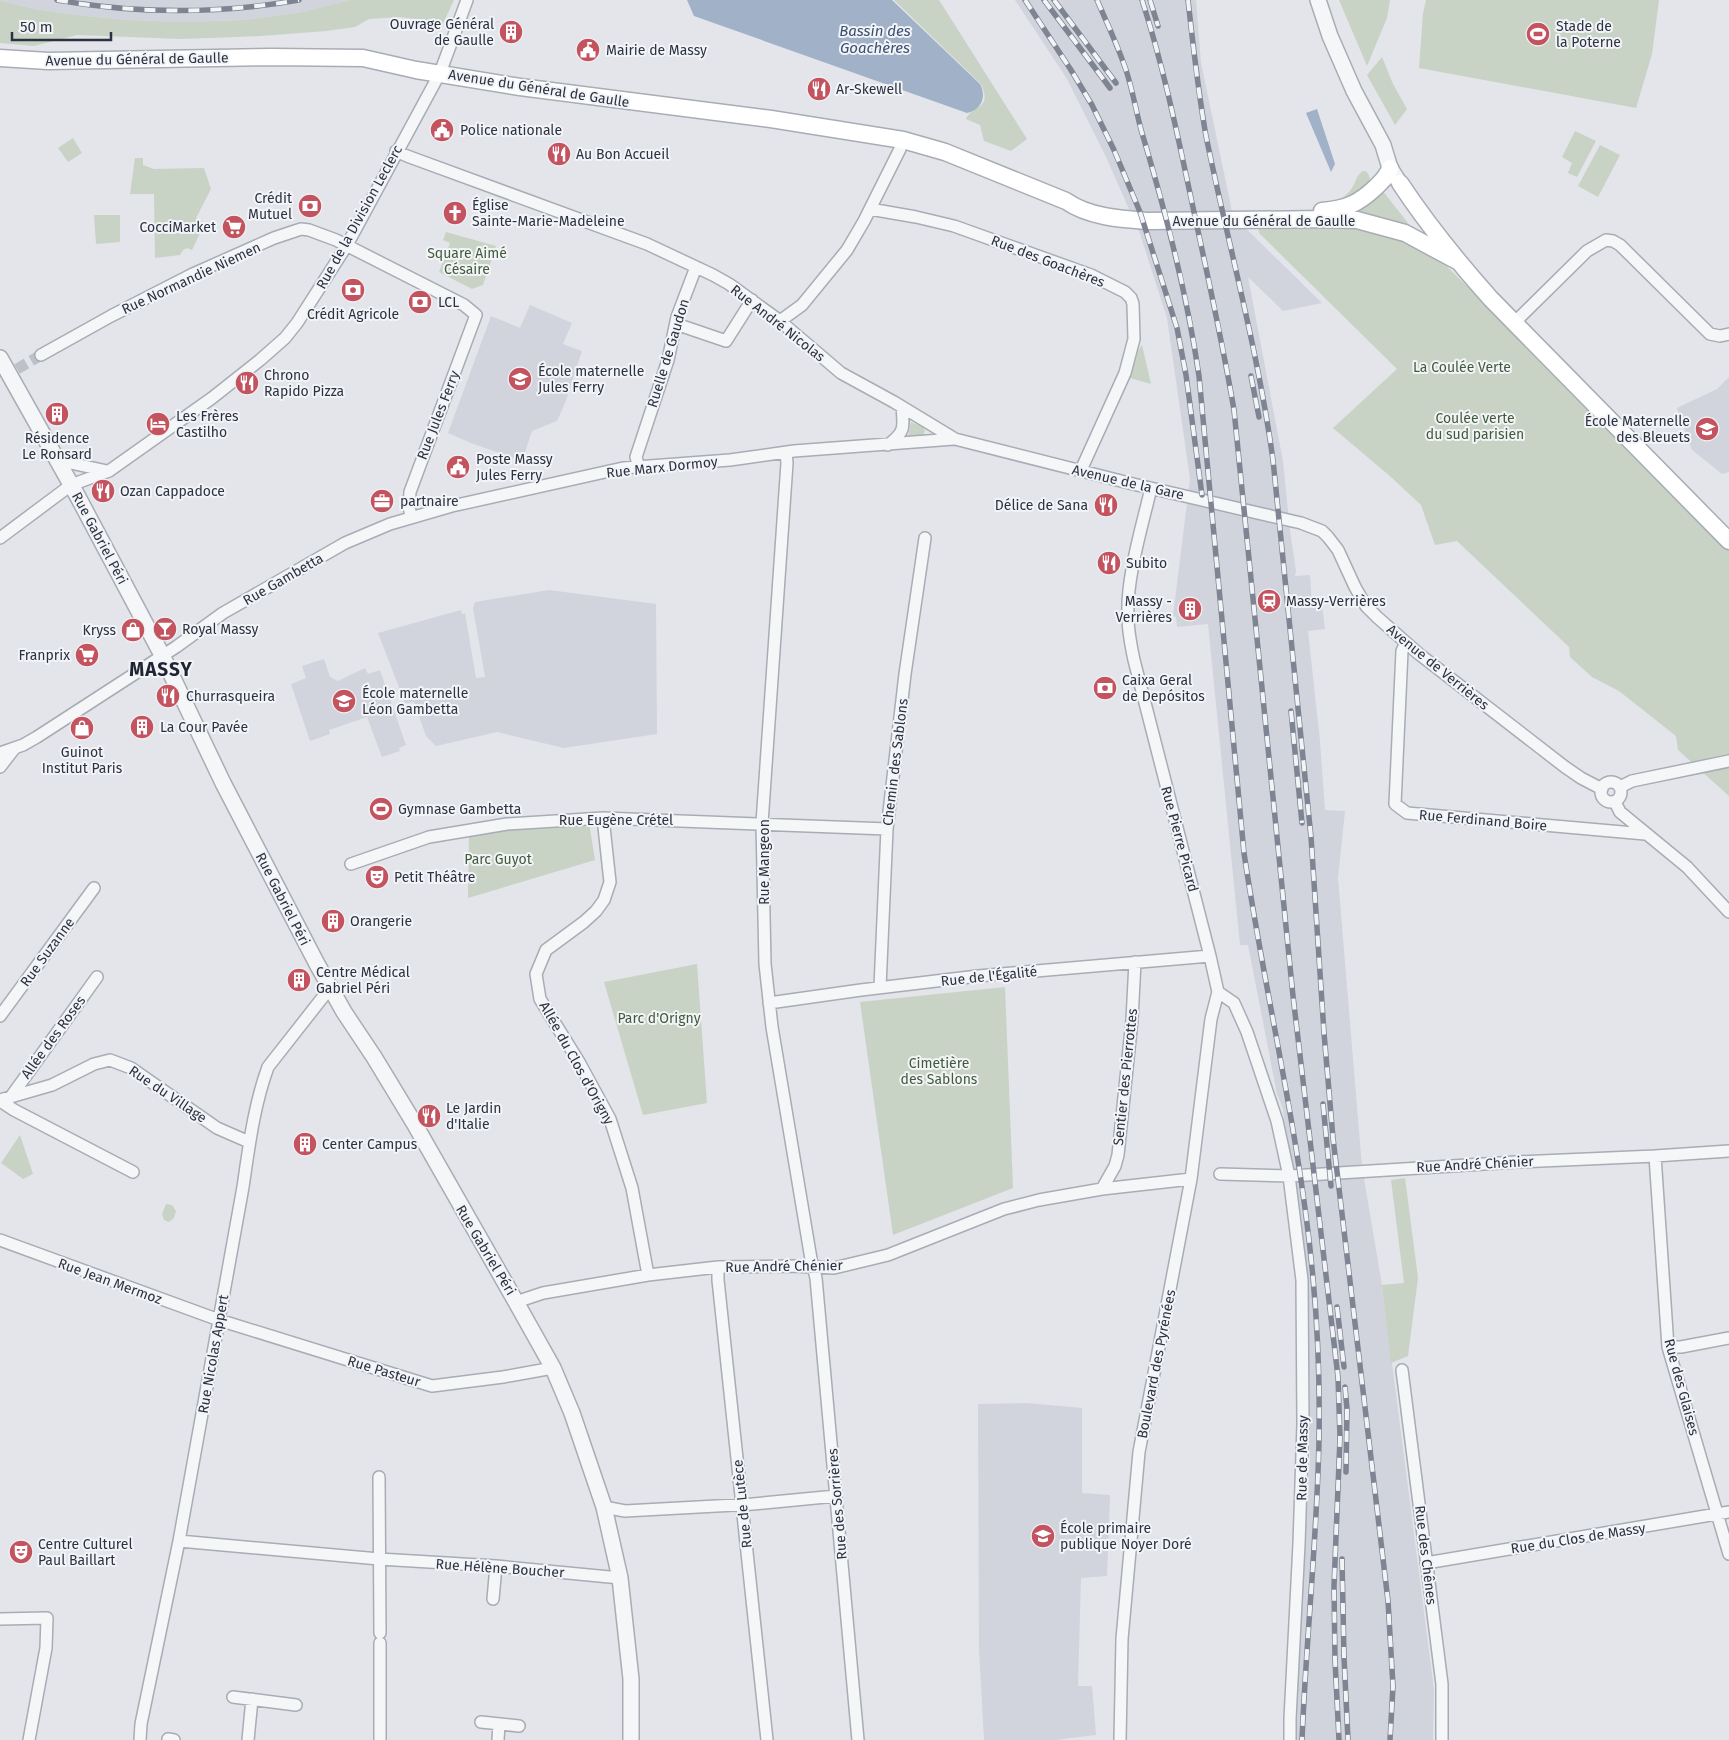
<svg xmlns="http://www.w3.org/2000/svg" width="1729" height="1740" viewBox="0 0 1729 1740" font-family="'Fira Sans',sans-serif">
<rect width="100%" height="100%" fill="#e3e5ea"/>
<!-- built -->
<path fill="#d1d4dc" d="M1,0H350L298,13L244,20L185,22L127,20L76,15L35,9Z
M1015,0H1196L1201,63L1233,216L1322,303L1283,311L1248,277L1283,461L1290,531L1296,571L1295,576L1310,575L1312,606L1322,605L1325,629L1308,631L1320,741L1325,810L1345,811L1338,878L1362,1167L1382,1285L1434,1690L1433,1740H1293L1310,1459L1309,1352L1304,1283L1283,1109L1277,1094L1248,945H1240L1208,624L1177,627L1176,617L1173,616L1190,479L1167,318L1140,234L1106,157L1067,79Z
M530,305L572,323L563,344L582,351L565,403L557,421L532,431L522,461L471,443L448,433L491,316L520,328Z
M1729,377V472L1722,474L1692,450L1677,408L1717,389Z
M549,590L656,604L657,734L564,748L497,732L436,746L426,736L414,702L405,703L378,633L461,610L462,614L465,613L476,678L485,677L473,608L475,602Z
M324,659L330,677L338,681L365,668L368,674L380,670L406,745L399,748L400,751L382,757L367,717L329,730L330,734L310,741L291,684L306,678L302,666Z
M1027,1403L1082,1408V1493L1110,1495L1107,1576L1081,1578L1078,1686H1092L1096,1735L1055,1740H984L979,1649L978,1404Z"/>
<!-- green -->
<path fill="#c8d3c5" d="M0,0L35,9L76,15L127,20L185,22L244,20L298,13L350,0H454L440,30L415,19L400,17L369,19L355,27L326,31L261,36L181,39L77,35L34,46L0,43Z
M894,0H939L1027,139L1011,151L984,141L980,125L966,119C972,105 993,110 981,84Z
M1339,0H1390L1387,18L1367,66Z
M1426,0H1659L1652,54L1636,108L1419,68L1423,13Z
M1382,57L1393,84L1407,109L1395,125L1367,75Z
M1575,131L1596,141L1577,177L1568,173L1572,163L1562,157Z
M73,138L82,153L68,162L58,148Z
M1600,145L1620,155L1598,197L1578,186Z
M135,158H143V165L154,169L204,168L211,189L196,218L205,223L192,250L187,248L183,250L180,255L155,258L154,194H130Z
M1363,171H1366C1383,191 1340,201 1329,204C1337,201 1347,196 1352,188C1356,182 1356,175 1363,171Z
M1382,190L1408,223L1402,227L1350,213Z
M94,215H120V242L96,244Z
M1350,224L1406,239L1436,256L1533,350L1729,547V796L1678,750L1676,736L1619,691L1592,677L1570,657L1569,647L1457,541L1435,545L1421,505L1391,477L1333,428L1397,369L1259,233L1258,226Z
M446,232L496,246L483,285L472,289L439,272L450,243L443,240Z
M1142,345L1151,384L1130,378L1138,351Z
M911,422L923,427L925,431C923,439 915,437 908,437Z
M589,822L595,860L468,898L469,835L518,828Z
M697,964L707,1103L643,1115L604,982Z
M1005,987L1013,1188L893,1235L860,1002Z
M20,1135L33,1174L23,1179L1,1163Z
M1405,1178L1418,1278L1408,1356L1391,1363L1382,1285L1404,1283L1391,1180Z
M166,1204L172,1205L176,1211L174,1218L169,1222L164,1220L162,1214Z"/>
<!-- water -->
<path fill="#a1b1c7" d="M687,0H892L980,84C987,97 981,110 967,113L694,16Z
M1317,109L1335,164L1331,172L1306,113Z"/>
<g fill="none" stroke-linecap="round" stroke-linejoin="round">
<!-- minor-tunnel -->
<path stroke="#bec1c8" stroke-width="11" stroke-dasharray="11 5.5" stroke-linecap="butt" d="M17,369L41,355"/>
<!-- minor casing -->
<g stroke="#a8acb4" stroke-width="14">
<path id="minor" d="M396,151L407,156L647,244L713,275L729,284L780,321L841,373L894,402L955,439L1133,484L1301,523L1322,531L1328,537L1338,550L1355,587L1366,606L1377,617L1419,654L1565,767L1581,778L1602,789
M870,209L916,217L954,226L1091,275L1125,292L1131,298L1133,304L1134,339L1125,373L1081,470
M780,321L802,305L847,250L864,221L900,149
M1514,323L1587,251L1606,240L1613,241L1620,245L1710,334L1720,336L1729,334
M676,324L726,341L752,300
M41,355L111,316L193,274L274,238L301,229L309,230L336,240L464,305L476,315L410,492L409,506L411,517
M888,445C905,432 904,428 902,407
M786,453L787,463L762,823L765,964L772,1027L811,1259L816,1278L858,1740
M57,460L107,471
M639,467L636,457L668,360L677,317L696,267
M1151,488C1142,527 1126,578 1128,617C1128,632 1131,646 1134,660L1210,956L1218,992L1234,1003L1247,1032L1277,1121L1289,1176L1302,1280L1303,1424L1299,1544L1290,1719V1740
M0,538L71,485L109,471L212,398L260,360L285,338L297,323L347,245L440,73L467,0
M1406,643L1402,651L1395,804L1407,813L1645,834
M0,753L23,745L37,737L176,647L223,613L345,543L390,524L452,506L623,468L730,460L794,451L954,439
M0,767L14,749
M1601 792a10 10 0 1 1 20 0a10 10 0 1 1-20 0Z
M1620,787L1632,781L1729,761
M1615,802L1620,812L1687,867L1729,912
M603,818L610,882L604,900L596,911L584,922L546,950L536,974L540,999L579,1062L610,1119L632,1188L648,1275
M351,864L429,837L507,824L603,818L887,829
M880,987L887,829L905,674L925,538
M769,1003L861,990L978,976L1210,956
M0,1016L94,888
M10,1098L97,977
M0,1100L52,1085L94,1064L110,1060L131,1068L217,1128L249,1142
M0,1101L14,1110L133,1172
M1655,1156L1668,1347L1729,1554
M1220,1174L1291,1176L1516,1162L1655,1156L1729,1151
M1102,1189L1115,1166L1118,1155L1132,1020L1135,962
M0,1240L219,1320L432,1386L503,1377L553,1368
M718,1267V1280L767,1740
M516,1302L543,1293L648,1275L718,1267L793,1266L834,1268L888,1255L1004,1209L1039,1200L1102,1189L1191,1179
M1668,1347H1681L1729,1338
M1402,1370L1442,1684V1740
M379,1477L380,1633
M604,1507L625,1511L753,1504L836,1496
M179,1541L379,1559L496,1566L620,1578
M1426,1563L1729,1512
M493,1599L496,1566
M0,1619L47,1618L46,1648L29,1740
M380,1643V1740
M233,1697L296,1705
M481,1722L519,1726
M168,1739L174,1740
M140,1740L141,1724L179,1541L243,1187C249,1146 254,1105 268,1067L330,988
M248,1740L252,1699
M498,1740L499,1724
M1120,1740L1122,1639L1139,1452L1191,1179L1211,1019L1218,992"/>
</g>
<!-- tertiary casing -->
<g stroke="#a8acb4" stroke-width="18">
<path id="tertiary" d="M1318,0L1330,36L1354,91L1383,145L1390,168L1397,179
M0,358L78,497L162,655L223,783L317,964L344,1012L374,1057L414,1123L516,1302L553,1368L572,1413L604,1507L620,1578L631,1679V1740"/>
</g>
<!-- secondary casing -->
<g stroke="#a8acb4" stroke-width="19">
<path id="secondary" d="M0,58L48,61L272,57L363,58L416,70L520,87L771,119L903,140L945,152L1066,201C1089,217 1120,219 1148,221L1326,219L1357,220L1405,233L1457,261
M1400,183C1427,224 1458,262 1491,299L1729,541
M1322,211C1346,209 1358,204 1376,187C1382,181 1387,177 1390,168"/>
</g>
<!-- minor -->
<use href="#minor" stroke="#f5f6f8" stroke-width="11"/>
<!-- tertiary -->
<use href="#tertiary" stroke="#f5f6f8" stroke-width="15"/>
<!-- secondary -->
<use href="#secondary" stroke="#fff" stroke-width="16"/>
<!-- rail casing -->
<g stroke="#7e8492" stroke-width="5.5">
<path id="rail" d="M57,0C137,14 219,14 299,0
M1025,0L1071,70L1092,105L1114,150L1140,212L1177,328L1186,375L1202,495
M1044,0L1110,88
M1054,0L1116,83
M1097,0C1107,23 1118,46 1126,70C1133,91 1136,112 1142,133C1166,213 1187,293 1199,376L1244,853C1265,995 1300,1135 1313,1278C1318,1332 1320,1386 1319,1440C1317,1540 1306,1640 1302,1740
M1142,0C1163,65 1177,132 1191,198C1206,269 1222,339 1234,410L1293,996L1338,1377L1340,1438L1334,1586L1335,1660L1339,1740
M1150,0L1158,26
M1188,0C1193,45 1198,91 1206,136C1228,244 1258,350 1273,460L1311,837L1324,1033L1333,1138L1388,1601L1393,1686L1390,1740
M1251,376L1259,417
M1291,711L1302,823
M1323,1104L1331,1186
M1337,1307L1344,1367
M1345,1387L1347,1409L1346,1472
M1342,1559L1344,1657L1348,1740"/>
</g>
<!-- rail -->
<use href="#rail" stroke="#f2f4f7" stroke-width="4" stroke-dasharray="11" stroke-linecap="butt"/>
</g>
<!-- icons -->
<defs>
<g id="building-disc" transform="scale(1.25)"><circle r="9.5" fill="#c3535e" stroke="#f2f4f7"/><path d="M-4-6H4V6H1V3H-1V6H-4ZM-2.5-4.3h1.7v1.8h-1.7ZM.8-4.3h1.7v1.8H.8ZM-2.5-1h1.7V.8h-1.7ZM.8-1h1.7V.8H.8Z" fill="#fff"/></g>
<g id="stadium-disc" transform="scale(1.25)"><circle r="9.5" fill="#c3535e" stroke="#f2f4f7"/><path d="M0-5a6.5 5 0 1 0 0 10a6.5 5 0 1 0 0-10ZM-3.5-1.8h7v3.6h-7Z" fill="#fff"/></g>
<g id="civic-disc" transform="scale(1.25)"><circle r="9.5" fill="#c3535e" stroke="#f2f4f7"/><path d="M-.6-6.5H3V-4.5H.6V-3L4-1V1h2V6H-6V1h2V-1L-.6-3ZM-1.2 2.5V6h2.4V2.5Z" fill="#fff"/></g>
<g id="restaurant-disc" transform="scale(1.25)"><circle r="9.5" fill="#c3535e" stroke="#f2f4f7"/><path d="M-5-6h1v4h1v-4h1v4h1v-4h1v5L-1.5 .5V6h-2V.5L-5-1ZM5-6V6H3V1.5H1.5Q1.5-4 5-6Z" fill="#fff"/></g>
<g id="bank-disc" transform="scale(1.25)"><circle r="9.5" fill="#c3535e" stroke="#f2f4f7"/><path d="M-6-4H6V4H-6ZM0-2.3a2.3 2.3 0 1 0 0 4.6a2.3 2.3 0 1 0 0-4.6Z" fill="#fff"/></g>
<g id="church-disc" transform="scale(1.25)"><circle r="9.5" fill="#c3535e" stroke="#f2f4f7"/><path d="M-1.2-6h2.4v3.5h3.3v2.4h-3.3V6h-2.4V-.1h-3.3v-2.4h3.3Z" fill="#fff"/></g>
<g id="supermarket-disc" transform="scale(1.25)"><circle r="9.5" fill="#c3535e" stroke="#f2f4f7"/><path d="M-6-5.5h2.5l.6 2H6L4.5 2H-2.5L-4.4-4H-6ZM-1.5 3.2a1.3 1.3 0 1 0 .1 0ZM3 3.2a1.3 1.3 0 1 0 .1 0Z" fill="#fff"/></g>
<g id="school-disc" transform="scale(1.25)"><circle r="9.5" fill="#c3535e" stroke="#f2f4f7"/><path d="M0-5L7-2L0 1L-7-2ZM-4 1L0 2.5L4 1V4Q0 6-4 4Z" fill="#fff"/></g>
<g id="hotel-disc" transform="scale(1.25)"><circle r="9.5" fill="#c3535e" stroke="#f2f4f7"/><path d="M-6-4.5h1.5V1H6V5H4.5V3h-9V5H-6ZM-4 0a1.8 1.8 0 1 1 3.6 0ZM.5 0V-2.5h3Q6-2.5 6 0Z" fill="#fff"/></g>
<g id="office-disc" transform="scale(1.25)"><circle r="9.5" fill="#c3535e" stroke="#f2f4f7"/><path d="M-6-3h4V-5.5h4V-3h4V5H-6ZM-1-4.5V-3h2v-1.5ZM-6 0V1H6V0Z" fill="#fff"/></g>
<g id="station-disc" transform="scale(1.25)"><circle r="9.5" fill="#c3535e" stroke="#f2f4f7"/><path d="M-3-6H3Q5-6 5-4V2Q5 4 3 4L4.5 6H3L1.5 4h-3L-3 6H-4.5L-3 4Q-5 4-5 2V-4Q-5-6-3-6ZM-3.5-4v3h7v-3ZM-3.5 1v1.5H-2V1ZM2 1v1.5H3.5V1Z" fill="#fff"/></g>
<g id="bar-disc" transform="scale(1.25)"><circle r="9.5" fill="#c3535e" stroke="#f2f4f7"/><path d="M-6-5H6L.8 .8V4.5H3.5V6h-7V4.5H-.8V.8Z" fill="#fff"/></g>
<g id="shop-disc" transform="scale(1.25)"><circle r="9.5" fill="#c3535e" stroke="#f2f4f7"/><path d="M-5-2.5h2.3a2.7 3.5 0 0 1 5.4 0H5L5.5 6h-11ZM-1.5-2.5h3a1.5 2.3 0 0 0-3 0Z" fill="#fff"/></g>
<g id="theatre-disc" transform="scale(1.25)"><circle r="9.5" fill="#c3535e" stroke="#f2f4f7"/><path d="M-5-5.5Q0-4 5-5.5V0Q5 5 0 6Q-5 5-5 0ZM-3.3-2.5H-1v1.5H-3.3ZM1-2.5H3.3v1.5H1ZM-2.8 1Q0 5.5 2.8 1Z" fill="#fff"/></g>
</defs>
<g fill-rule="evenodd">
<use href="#building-disc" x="511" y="32"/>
<use href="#stadium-disc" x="1538" y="34"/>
<use href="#civic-disc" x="588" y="50"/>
<use href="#restaurant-disc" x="819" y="89"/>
<use href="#civic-disc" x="442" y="130"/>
<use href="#restaurant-disc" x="559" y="154"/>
<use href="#bank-disc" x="310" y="206"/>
<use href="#church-disc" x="455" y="213"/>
<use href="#supermarket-disc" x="234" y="227"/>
<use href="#bank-disc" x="353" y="290"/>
<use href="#bank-disc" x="420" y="302"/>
<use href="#school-disc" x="520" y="379"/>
<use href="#restaurant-disc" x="247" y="383"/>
<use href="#building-disc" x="57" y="414"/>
<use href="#hotel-disc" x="158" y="424"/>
<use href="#school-disc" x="1707" y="429"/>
<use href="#civic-disc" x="458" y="467"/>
<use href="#restaurant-disc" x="103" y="491"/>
<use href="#office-disc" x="382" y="501"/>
<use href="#restaurant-disc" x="1106" y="505"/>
<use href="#restaurant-disc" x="1109" y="563"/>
<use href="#station-disc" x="1269" y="601"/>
<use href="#building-disc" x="1190" y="609"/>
<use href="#bar-disc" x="165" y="629"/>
<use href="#shop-disc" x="133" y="630"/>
<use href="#supermarket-disc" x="87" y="655"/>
<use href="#bank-disc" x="1105" y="688"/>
<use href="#restaurant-disc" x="168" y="696"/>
<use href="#school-disc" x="344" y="701"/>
<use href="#building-disc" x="142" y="727"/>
<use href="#shop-disc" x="82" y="728"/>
<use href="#stadium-disc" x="381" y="809"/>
<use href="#theatre-disc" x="377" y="877"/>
<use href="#building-disc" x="333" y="921"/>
<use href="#building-disc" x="299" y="980"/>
<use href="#restaurant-disc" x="429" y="1116"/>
<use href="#building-disc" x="305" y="1144"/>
<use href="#school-disc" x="1043" y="1536"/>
<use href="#theatre-disc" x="21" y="1552"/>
</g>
<g text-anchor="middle" stroke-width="4" stroke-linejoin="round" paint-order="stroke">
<!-- poi labels -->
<g font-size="14" fill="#2c3241" stroke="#f2f4f7" text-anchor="start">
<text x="494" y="29" text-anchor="end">Ouvrage Général<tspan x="494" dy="16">de Gaulle</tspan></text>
<text x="1556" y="31">Stade de<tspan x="1556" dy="16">la Poterne</tspan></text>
<text x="606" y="55">Mairie de Massy</text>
<text x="836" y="94">Ar-Skewell</text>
<text x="460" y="135">Police nationale</text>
<text x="576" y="159">Au Bon Accueil</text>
<text x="292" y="203" text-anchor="end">Crédit<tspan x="292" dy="16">Mutuel</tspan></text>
<text x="472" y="210">Église<tspan x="472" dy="16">Sainte-Marie-Madeleine</tspan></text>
<text x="216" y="232" text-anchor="end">CocciMarket</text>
<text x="438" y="307">LCL</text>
<text x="353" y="319" text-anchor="middle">Crédit Agricole</text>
<text x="538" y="376">École maternelle<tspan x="538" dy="16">Jules Ferry</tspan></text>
<text x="264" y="380">Chrono<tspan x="264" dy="16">Rapido Pizza</tspan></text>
<text x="176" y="421">Les Frères<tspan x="176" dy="16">Castilho</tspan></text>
<text x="1690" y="426" text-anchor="end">École Maternelle<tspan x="1690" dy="16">des Bleuets</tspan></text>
<text x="57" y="443" text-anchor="middle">Résidence<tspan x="57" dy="16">Le Ronsard</tspan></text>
<text x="476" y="464">Poste Massy<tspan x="476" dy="16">Jules Ferry</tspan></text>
<text x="120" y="496">Ozan Cappadoce</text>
<text x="400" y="506">partnaire</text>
<text x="1088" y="510" text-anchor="end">Délice de Sana</text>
<text x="1126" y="568">Subito</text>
<text x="1172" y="606" text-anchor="end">Massy -<tspan x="1172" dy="16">Verrières</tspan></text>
<text x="1286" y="606">Massy-Verrières</text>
<text x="182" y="634">Royal Massy</text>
<text x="116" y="635" text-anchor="end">Kryss</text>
<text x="70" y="660" text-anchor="end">Franprix</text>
<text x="1122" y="685">Caixa Geral<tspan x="1122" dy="16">de Depósitos</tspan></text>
<text x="362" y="698">École maternelle<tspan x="362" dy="16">Léon Gambetta</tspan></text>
<text x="186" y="701">Churrasqueira</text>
<text x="160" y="732">La Cour Pavée</text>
<text x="82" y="757" text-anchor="middle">Guinot<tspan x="82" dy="16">Institut Paris</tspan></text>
<text x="398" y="814">Gymnase Gambetta</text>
<text x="394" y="882">Petit Théâtre</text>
<text x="350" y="926">Orangerie</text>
<text x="316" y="977">Centre Médical<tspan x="316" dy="16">Gabriel Péri</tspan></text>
<text x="446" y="1113">Le Jardin<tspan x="446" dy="16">d'Italie</tspan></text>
<text x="322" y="1149">Center Campus</text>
<text x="1060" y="1533">École primaire<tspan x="1060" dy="16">publique Noyer Doré</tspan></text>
<text x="38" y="1549">Centre Culturel<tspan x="38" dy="16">Paul Baillart</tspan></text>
</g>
<!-- street labels -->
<g font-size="14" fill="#2c3241" stroke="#f2f4f7">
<text transform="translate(137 59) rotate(-1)" y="5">Avenue du Général de Gaulle</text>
<text transform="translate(539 88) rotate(9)" y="5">Avenue du Général de Gaulle</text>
<text transform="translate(359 217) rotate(-61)" y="5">Rue de la Division Leclerc</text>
<text x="1264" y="226">Avenue du Général de Gaulle</text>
<text transform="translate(1048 261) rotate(21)" y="5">Rue des Goachères</text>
<text transform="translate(191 278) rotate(-25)" y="5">Rue Normandie Niemen</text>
<text transform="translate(778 323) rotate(38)" y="5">Rue André Nicolas</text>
<text transform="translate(668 353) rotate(-73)" y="5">Ruelle de Gaudon</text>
<text transform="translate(438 415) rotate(-69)" y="5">Rue Jules Ferry</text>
<text transform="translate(662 467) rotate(-6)" y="5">Rue Marx Dormoy</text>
<text transform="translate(1128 482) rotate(13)" y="5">Avenue de la Gare</text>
<text transform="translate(100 538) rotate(62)" y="5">Rue Gabriel Péri</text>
<text transform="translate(283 579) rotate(-30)" y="5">Rue Gambetta</text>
<text transform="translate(1438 667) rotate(39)" y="5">Avenue de Verrières</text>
<text transform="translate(895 762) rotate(-83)" y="5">Chemin des Sablons</text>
<text x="616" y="825">Rue Eugène Crétel</text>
<text transform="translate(1483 820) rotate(5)" y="5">Rue Ferdinand Boire</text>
<text transform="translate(1180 839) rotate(75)" y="5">Rue Pierre Picard</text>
<text transform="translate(764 862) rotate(-90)" y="5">Rue Mangeon</text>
<text transform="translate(283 899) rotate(63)" y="5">Rue Gabriel Péri</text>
<text transform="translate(47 952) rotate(-54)" y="5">Rue Suzanne</text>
<text transform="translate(989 976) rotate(-6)" y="5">Rue de l'Égalité</text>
<text transform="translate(53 1037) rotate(-54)" y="5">Allée des Roses</text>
<text transform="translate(577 1063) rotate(61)" y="5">Allée du Clos d'Origny</text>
<text transform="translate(1125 1077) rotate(-84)" y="5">Sentier des Pierrottes</text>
<text transform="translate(168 1094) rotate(34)" y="5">Rue du Village</text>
<text transform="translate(1475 1164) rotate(-3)" y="5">Rue André Chénier</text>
<text transform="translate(486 1250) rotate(59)" y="5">Rue Gabriel Péri</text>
<text transform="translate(784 1266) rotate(-1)" y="5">Rue André Chénier</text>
<text transform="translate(110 1281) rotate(20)" y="5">Rue Jean Mermoz</text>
<text transform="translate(213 1354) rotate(-80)" y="5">Rue Nicolas Appert</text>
<text transform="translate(1156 1364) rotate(-79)" y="5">Boulevard des Pyrénées</text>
<text transform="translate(384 1371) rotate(17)" y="5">Rue Pasteur</text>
<text transform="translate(1682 1387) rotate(75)" y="5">Rue des Glaises</text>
<text transform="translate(1302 1458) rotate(-89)" y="5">Rue de Massy</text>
<text transform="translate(742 1504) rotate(-96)" y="5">Rue de Lutèce</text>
<text transform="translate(837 1504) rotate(-95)" y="5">Rue des Sorrières</text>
<text transform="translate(1578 1538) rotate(-9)" y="5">Rue du Clos de Massy</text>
<text transform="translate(1426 1555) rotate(83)" y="5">Rue des Chênes</text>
<text transform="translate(500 1568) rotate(4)" y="5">Rue Hélène Boucher</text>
</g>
<!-- park labels -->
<g font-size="14" fill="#3f5b3b" stroke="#f2f4f7">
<text x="467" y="258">Square Aimé<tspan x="467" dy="16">Césaire</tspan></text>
<text x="1462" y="372">La Coulée Verte</text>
<text x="1475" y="423">Coulée verte<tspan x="1475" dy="16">du sud parisien</tspan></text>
<text x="498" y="864">Parc Guyot</text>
<text x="659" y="1023">Parc d'Origny</text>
<text x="939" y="1068">Cimetière<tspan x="939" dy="16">des Sablons</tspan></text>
</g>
<!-- water labels -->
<g font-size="15" font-style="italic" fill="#394f71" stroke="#f2f4f7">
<text x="875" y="36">Bassin des<tspan x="875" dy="17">Goachères</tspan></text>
</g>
<!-- district labels -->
<g font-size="19" font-weight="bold" letter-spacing="1" fill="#1e2432" stroke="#f2f4f7">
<text x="161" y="676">MASSY</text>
</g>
</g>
<!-- scale -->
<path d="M12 32v8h99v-8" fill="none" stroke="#2c3241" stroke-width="2.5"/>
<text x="20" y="32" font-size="15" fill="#2c3241" stroke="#f2f4f7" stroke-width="4" paint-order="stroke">50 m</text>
</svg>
